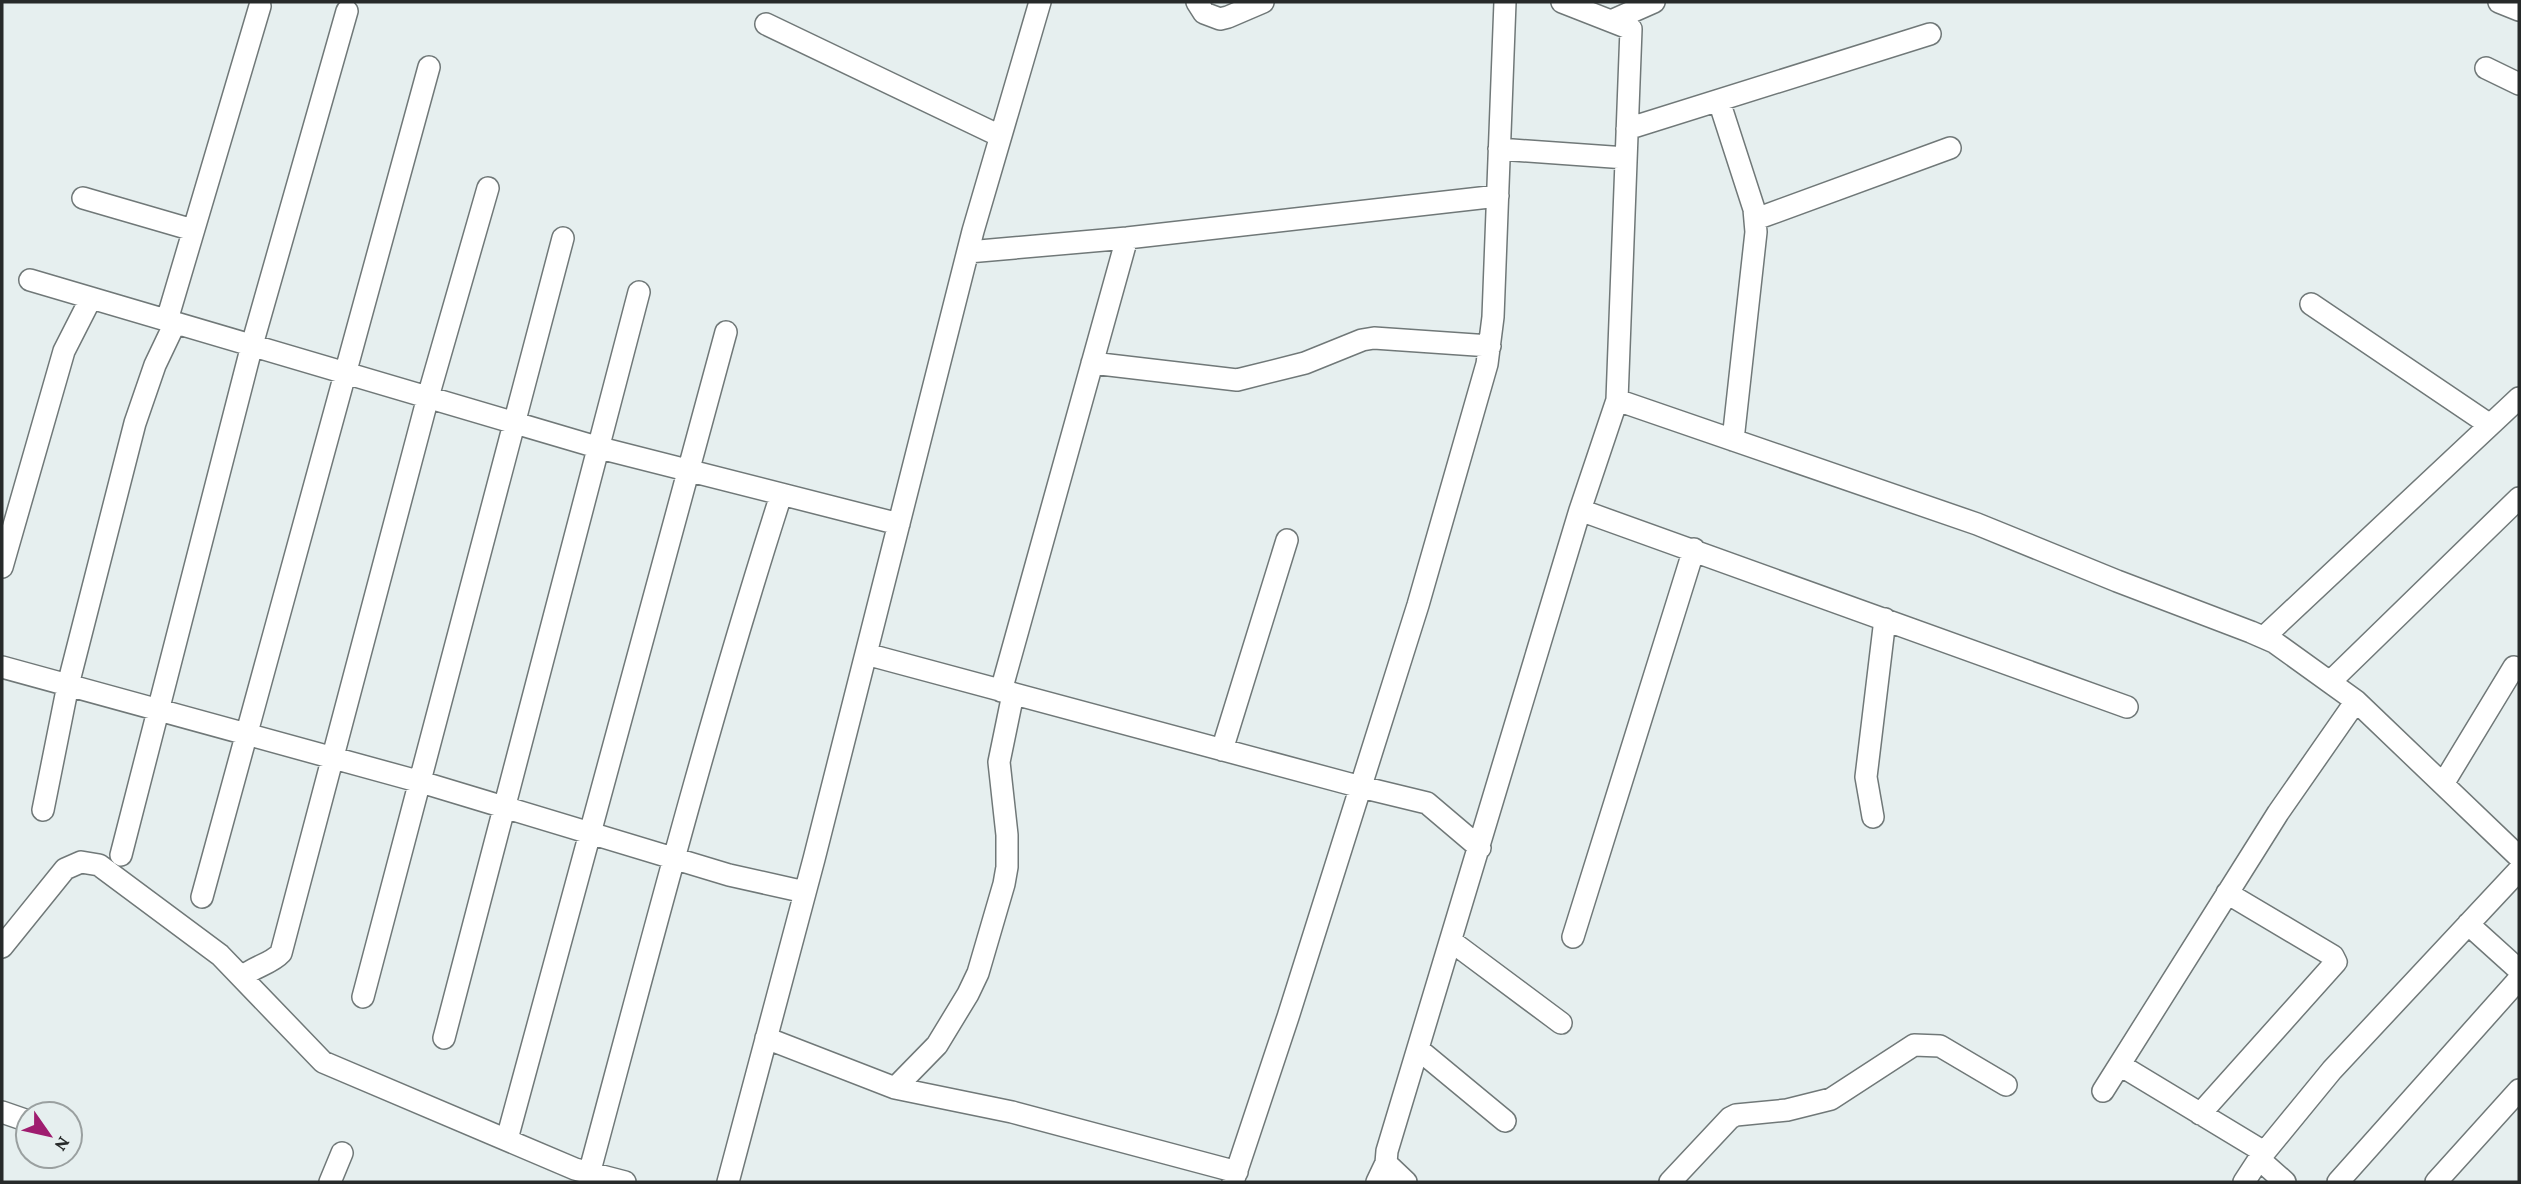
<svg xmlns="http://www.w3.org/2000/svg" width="2521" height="1184" viewBox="0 0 2521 1184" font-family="'Crimson Pro',serif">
<rect width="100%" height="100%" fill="#e6efef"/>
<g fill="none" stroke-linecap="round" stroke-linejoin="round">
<!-- minor casing -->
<g stroke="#707878" stroke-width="24">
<path id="minor" d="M1197,2L1204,13L1220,19L1228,17L1263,2
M2499,2L2519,10
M1611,21L1654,2
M766,24L1000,136
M2486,68L2519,84
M1719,101L1754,209L1756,232L1733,440
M1627,129L1930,34
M1499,149L1626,158
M83,198L193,230
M1756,219L1950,148
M968,252L1127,238L1498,196
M30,280L600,448L899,524
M2311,304L2490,425
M167,320L260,6
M1092,363L1237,380L1305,363L1362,340L1374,338L1490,346
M1617,400L1977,524L2117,581L2251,632L2274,642L2356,701L2519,857
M1580,510L2127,707
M2,567L64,351L91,298
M2264,637L2519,398
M866,654L1361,787L1427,803L1480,848
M2,667L421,782L729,875L805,892
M2330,682L2519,498
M1001,691L1127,238
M1222,750L1287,540
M2443,784L2514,667
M43,810L68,685L135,423L155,365L175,323
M1873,817L1866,777L1885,619
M121,855L252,345L347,11
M202,897L429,67
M2468,924L2519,970
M1573,937L1694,549
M1451,941L1561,1023
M2,947L65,869L81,862L99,865L220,955L323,1062L575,1169L625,1182
M242,977C255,966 271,964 281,953L428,397L488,188
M363,997L563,238
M444,1038L639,292
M766,1038L895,1088L1012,1112L1237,1172
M1418,1049L1505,1121
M2120,1065L2264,1152
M895,1088L937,1045L968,994L978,973L1004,884L1007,867V835L999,762L1013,694
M2103,1091L2278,813L2356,701
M2,1112L28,1121
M2200,1114L2336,962L2333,956L2227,893
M507,1139L726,332
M2259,1159L2285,1182
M1386,1163L1406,1182
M589,1174C650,947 709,719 781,495
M330,1182L342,1153
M728,1182L814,859L973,231L1040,2
M1233,1182L1288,1017L1418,605L1487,364L1493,317L1505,2
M1377,1182L1386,1163L1387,1151L1580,510L1617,400L1631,29L1562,2
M1670,1182L1730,1118L1736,1115L1787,1110L1831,1099L1914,1045L1940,1046L2006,1085
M2244,1182L2259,1159L2332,1070L2519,870
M2338,1182L2519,979
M2436,1182L2519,1090"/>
</g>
<!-- minor -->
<use href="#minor" stroke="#fff" stroke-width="21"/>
</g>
<!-- border -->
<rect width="2521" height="1184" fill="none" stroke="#272a2a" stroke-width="7"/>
<!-- north arrow -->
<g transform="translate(49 1135) rotate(124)"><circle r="33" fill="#e6efef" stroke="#9aa0a0" stroke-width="2"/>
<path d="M0-5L12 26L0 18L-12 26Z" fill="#9f1d6f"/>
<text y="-10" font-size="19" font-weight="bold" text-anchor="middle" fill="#272a2a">N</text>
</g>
</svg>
